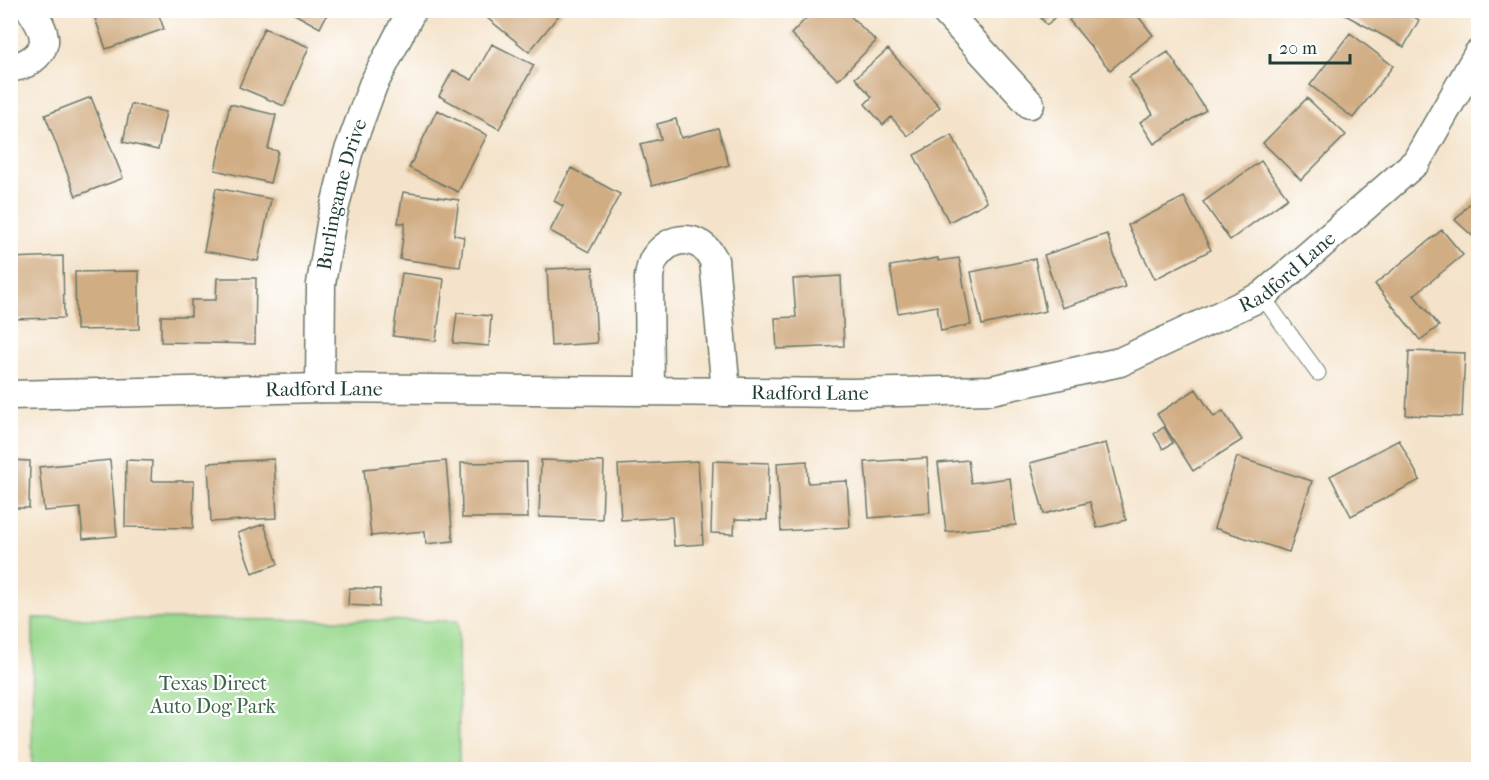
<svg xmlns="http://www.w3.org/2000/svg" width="1489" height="780" viewBox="0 0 1489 780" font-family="'IM FELL French Canon',serif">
<rect width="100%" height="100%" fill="#fff"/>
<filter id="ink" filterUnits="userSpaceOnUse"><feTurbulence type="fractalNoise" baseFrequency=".0167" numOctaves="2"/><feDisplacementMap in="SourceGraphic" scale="12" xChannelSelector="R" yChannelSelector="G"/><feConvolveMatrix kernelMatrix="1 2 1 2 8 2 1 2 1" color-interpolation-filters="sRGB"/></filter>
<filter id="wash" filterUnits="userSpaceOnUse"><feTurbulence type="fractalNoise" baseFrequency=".008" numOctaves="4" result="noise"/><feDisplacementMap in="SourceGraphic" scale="24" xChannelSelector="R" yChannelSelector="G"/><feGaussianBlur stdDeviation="1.35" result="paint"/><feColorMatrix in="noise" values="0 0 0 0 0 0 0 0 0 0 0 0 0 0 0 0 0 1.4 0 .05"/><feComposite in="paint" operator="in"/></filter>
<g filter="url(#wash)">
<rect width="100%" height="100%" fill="#f4e3ca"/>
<!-- green -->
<path fill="#9ad98e" stroke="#5c8b61" stroke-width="1.5" d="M33,618L458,621L459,769H32Z"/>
<g id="blocks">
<!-- building -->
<path fill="#d1ad84" d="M92,10H157L164,29L106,49Z
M287,10H329L320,28Z
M491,10H563L529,52L486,17Z
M814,10H844L876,41L838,80L791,34Z
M1034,10H1062L1047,25Z
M1081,10H1133L1153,35L1110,70L1069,20Z
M1336,10H1403L1419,20L1404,47Z
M264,28L309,47L284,106L239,87Z
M1350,33L1393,66L1353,118L1310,85Z
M492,44L534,65L499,129L439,96L453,70L472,80Z
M888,49L940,107L908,136L891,117L883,125L865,104L872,97L855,78Z
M1168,52L1206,110L1154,144L1140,122L1153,114L1129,77Z
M91,97L123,178L76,196L45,115Z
M1307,98L1346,135L1301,180L1263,143Z
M131,104L166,112L158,150L123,142Z
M230,104L276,115L268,149L278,151L270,183L215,170Z
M437,110L487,135L458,192L409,168Z
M676,119L681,138L718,128L729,165L652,186L640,144L661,139L657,124Z
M10,124L18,125L12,167H10Z
M952,135L987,202L949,222L914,155Z
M1261,161L1288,198L1230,240L1203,202Z
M571,168L620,194L589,252L550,231L563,206L554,201Z
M216,188L271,199L258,261L204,251Z
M403,192L459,200L454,235L464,237L460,267L400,259L405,223H398Z
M1478,194V241L1455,220Z
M1184,197L1211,250L1155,279L1128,225Z
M1442,230L1463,255L1414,295L1439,326L1420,340L1375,284Z
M1107,234L1125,287L1062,308L1044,255Z
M63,256L64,318L10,319V258Z
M938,258V261L959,258L971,325L941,331L937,306L898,313L890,266Z
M1035,259L1046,311L982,325L971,272Z
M593,267L597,343L551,346L547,269Z
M139,271V329L76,330L75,272Z
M402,273L444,279L436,341L393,336Z
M841,276L844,346L777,349L775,318L796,317L793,279Z
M217,278H256L255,344L161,342V316H191V300H216Z
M457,313L491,316L489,346L453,343Z
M1409,351L1465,353L1462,417L1406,415Z
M1196,389L1214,417L1223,411L1242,440L1193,471L1157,414Z
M1164,427L1173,443L1163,449L1154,434Z
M1399,440L1420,480L1351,516L1330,476Z
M1106,443L1126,520L1097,528L1090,502L1044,514L1030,463Z
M1237,457L1312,481L1289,552L1214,528Z
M927,458L930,513L869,518L865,462Z
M274,459L277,518L211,522L208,463Z
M10,460L30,461L29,508H10Z
M110,460L117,536L83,539L80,508L44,511L39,467Z
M126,460L152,461L151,481H194L193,528L125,527Z
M541,460L604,462L602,519L539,517Z
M968,460L971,483L1010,478L1016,525L946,532L938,463Z
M446,461L453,541L426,544L425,531L371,536L364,469Z
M698,461L703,544L674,546L672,517L621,520L618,465Z
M713,461L769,463L767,520L735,519L734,534L711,533Z
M807,461L808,483L847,481L850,527L781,531L777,463Z
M527,462L528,518H462L461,463Z
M264,524L278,564L252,573L238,533Z
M349,588L380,589L379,607L348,605Z"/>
</g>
</g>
<g filter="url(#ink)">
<use href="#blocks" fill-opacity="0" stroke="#6a7768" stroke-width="1.5"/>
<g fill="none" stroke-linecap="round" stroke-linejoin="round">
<!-- service casing -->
<g stroke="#6a7768" stroke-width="17">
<path id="service" d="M1262,296L1318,373"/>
</g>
<!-- minor casing -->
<g stroke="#6a7768" stroke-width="31">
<g id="minor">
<path d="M944,10L1030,104"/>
<path d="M10,67C24,67 41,57 44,42C45,31 37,19 31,10"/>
<path id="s1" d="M320,388L321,284L332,218L348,153L373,85L412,10"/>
<path d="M650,391L649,277C650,271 651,264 654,259C671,233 700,234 714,260L726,392"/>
<path id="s2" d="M10,395L320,388L851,393L991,390L1120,362L1262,296L1416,162L1478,54"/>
</g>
</g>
<!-- service -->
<use href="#service" stroke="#fff" stroke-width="15"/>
<!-- minor -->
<use href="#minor" stroke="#fff" stroke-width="28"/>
</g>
</g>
<g text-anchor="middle" stroke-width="4.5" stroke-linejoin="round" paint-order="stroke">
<!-- street labels -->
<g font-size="20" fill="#1f3d34" stroke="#fff">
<text dy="7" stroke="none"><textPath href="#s1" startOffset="196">Burlingame Drive</textPath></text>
<text dy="7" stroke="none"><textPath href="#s2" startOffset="1304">Radford Lane</textPath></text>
<text dy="7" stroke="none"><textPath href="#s2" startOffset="314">Radford Lane</textPath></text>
<text dy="7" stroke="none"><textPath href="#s2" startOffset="800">Radford Lane</textPath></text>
</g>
<!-- park labels -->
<g font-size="20" fill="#3e644a" stroke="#fff">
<text x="213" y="690">Texas Direct<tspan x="213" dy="23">Auto Dog Park</tspan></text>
</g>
</g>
<!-- margin -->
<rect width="1489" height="780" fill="none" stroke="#fff" stroke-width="36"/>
<!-- scale -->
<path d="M1270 54v9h80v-9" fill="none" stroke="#1f3d34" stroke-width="3"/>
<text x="1279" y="54" font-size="18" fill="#1f3d34" stroke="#ffffff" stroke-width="4.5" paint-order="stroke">20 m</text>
</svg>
